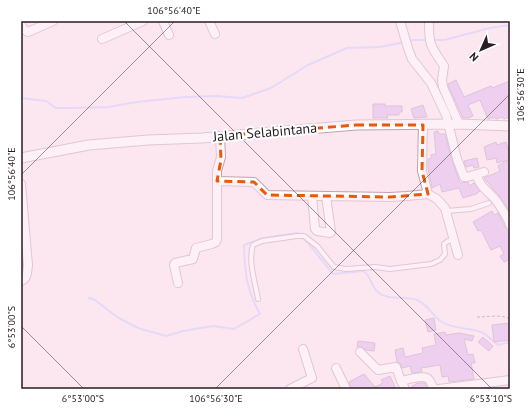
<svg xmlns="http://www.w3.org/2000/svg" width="531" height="410" viewBox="0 0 531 410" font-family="'PT Sans',sans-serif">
<rect width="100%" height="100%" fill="#fce6f0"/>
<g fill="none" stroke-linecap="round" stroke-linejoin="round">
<!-- stream -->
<path stroke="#cccafe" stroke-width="2" d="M433,40H444L490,28L510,25
M409,41L415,40H428
M21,98L46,101L56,108H72L108,107L137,102L185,97L216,96L242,98L271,88L308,65L347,48L380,47L405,42
M89,298L95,300L117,317L138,328L166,336L183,331L213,326L234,329L260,314C246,289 245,273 244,245L263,238L298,233L308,243L333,274L363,271C372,276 371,288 379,293C390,301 405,295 417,300C429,305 433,317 442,322C454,329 469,328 481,332C487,334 492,341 498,345L510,342"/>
</g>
<!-- building -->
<path fill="#dfb4ed" stroke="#b49eba" d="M456,80L464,97L491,86L492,88L510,81V117L504,119L502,117L496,119L495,117L488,119L480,100L468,105L473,116L468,118H463L448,85V84Z
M373,104H385V106H402V112H399V115H387L388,118H373Z
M423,105L427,117L414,118L411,109Z
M438,131L439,134H445L452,160L460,183L468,182L469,186L474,183L480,191L476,194L463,198L459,188L442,192L440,184L432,188L428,168V159L432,158L431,155L436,154L434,132Z
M496,142L497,145L506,142L510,156V212L500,197L484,178L500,171L498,166L508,160L497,163L496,158L487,160L484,147Z
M477,158L479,167L474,168L473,165L466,167L464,161Z
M492,211L494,215L498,213L505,227L510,230V259L504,262L500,256L504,254L500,246L491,250L481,230L478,231L473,222Z
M434,318L436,330L428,332L425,320Z
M510,323V340L494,342L492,325Z
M445,332L446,335L459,333L474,336L472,341L464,339L468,355L473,354L475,363H471L474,379L449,382L448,376L442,377L440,365L421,368L422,372L412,373L410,366L402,368L400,363L397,362L395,350L403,348L405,357L423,353L422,348L436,345L434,334Z
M483,337L493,346L489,351L478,342Z
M358,341L375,343L374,351L366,350L361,347H357Z
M364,374L375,387L383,383L381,380L390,376L396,389H351L349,382Z
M417,383H425L428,389H410V388Z"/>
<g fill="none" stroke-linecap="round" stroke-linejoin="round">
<!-- service casing -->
<g stroke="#c3a0b0" stroke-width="6">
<path id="service" d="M446,211L471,209L489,203
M258,299C255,282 248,261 253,245L262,241L297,236H304L317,246L334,267L346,269L375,267L390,269L431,264L440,260L445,254L444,244L448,241L453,240"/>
</g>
<!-- minor casing -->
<g stroke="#c3a0b0" stroke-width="10">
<path id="minor" d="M163,21L169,35
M209,21L215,34
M400,21L408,48L412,59L431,83L446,115L457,159L464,177H467L484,172
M429,21C429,46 430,45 444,66L442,80L443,87L459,124
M21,24L23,29L28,32L53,21
M102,39L143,21
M423,125L422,171L428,194L437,199L445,208L458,255
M476,175C481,186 483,187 491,195C497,200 508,218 510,225
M217,181L254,182L267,195L390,197L407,196L428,194
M21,184L28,265C27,272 28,278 21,281
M312,196L315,229L317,231L330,233L331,232L326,196
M178,283L174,265L175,263L193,259L196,248L212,244L216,242L217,239V171L221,157L220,136
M360,352L378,370L396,367L401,381C406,380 421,375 427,378C430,379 432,386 434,389
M336,368L346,389
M401,381L405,389
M290,389L312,378L303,349
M439,389L510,380"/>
</g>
<!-- tertiary casing -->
<g stroke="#c3a0b0" stroke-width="11">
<path id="tertiary" d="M21,158L89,145L148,140L202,138L356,125L459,124L510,126"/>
</g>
<!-- path -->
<path stroke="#98878f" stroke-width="1" stroke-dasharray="3 2" stroke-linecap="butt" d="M477,317C487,317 502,314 510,319"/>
<!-- service -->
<use href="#service" stroke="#fff" stroke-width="4"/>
<!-- minor -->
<use href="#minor" stroke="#fff" stroke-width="8"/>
<!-- tertiary -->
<use href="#tertiary" stroke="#fff" stroke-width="9"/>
</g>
<!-- marked area -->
<path d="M0 0H531V410H0ZM356,125H423L422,171L428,194L390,197L267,195L254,182L217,181L221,160L220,136Z" fill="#fce6f0" fill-opacity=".55" fill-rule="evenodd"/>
<path fill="none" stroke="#e8590c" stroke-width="3" stroke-dasharray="8 5" stroke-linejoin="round" d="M356,125H423L422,171L428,194L390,197L267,195L254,182L217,181L221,160L220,136Z"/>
<!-- ticks -->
<path fill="none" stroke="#291c22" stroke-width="1" stroke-opacity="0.45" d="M124,21L492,389M21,175L175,21M21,326L84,389M215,389L510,94"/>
<g text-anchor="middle" stroke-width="4" stroke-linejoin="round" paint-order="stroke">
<!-- street labels -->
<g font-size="14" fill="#291c22" stroke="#fff">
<text transform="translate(265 132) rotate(-5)" y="5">Jalan Selabintana</text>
</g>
</g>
<!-- border -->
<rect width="531" height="410" fill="none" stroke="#ffffff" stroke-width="44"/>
<!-- north arrow -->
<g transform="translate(481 50) rotate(225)" stroke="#ffffff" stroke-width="3" paint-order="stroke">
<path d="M0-3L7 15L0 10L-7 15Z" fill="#291c22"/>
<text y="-6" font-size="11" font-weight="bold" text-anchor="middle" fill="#291c22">N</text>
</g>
<rect x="22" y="22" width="487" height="366" fill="none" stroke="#291c22" stroke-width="1.5"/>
<g font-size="10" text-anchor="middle" fill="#291c22">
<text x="174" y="14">106°56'40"E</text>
<text transform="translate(520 95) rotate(-90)" y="4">106°56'30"E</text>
<text transform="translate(11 174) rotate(-90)" y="4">106°56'40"E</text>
<text transform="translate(11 327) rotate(-90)" y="4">6°53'00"S</text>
<text x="83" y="402">6°53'00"S</text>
<text x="216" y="402">106°56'30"E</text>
<text x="491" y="402">6°53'10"S</text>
</g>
</svg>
